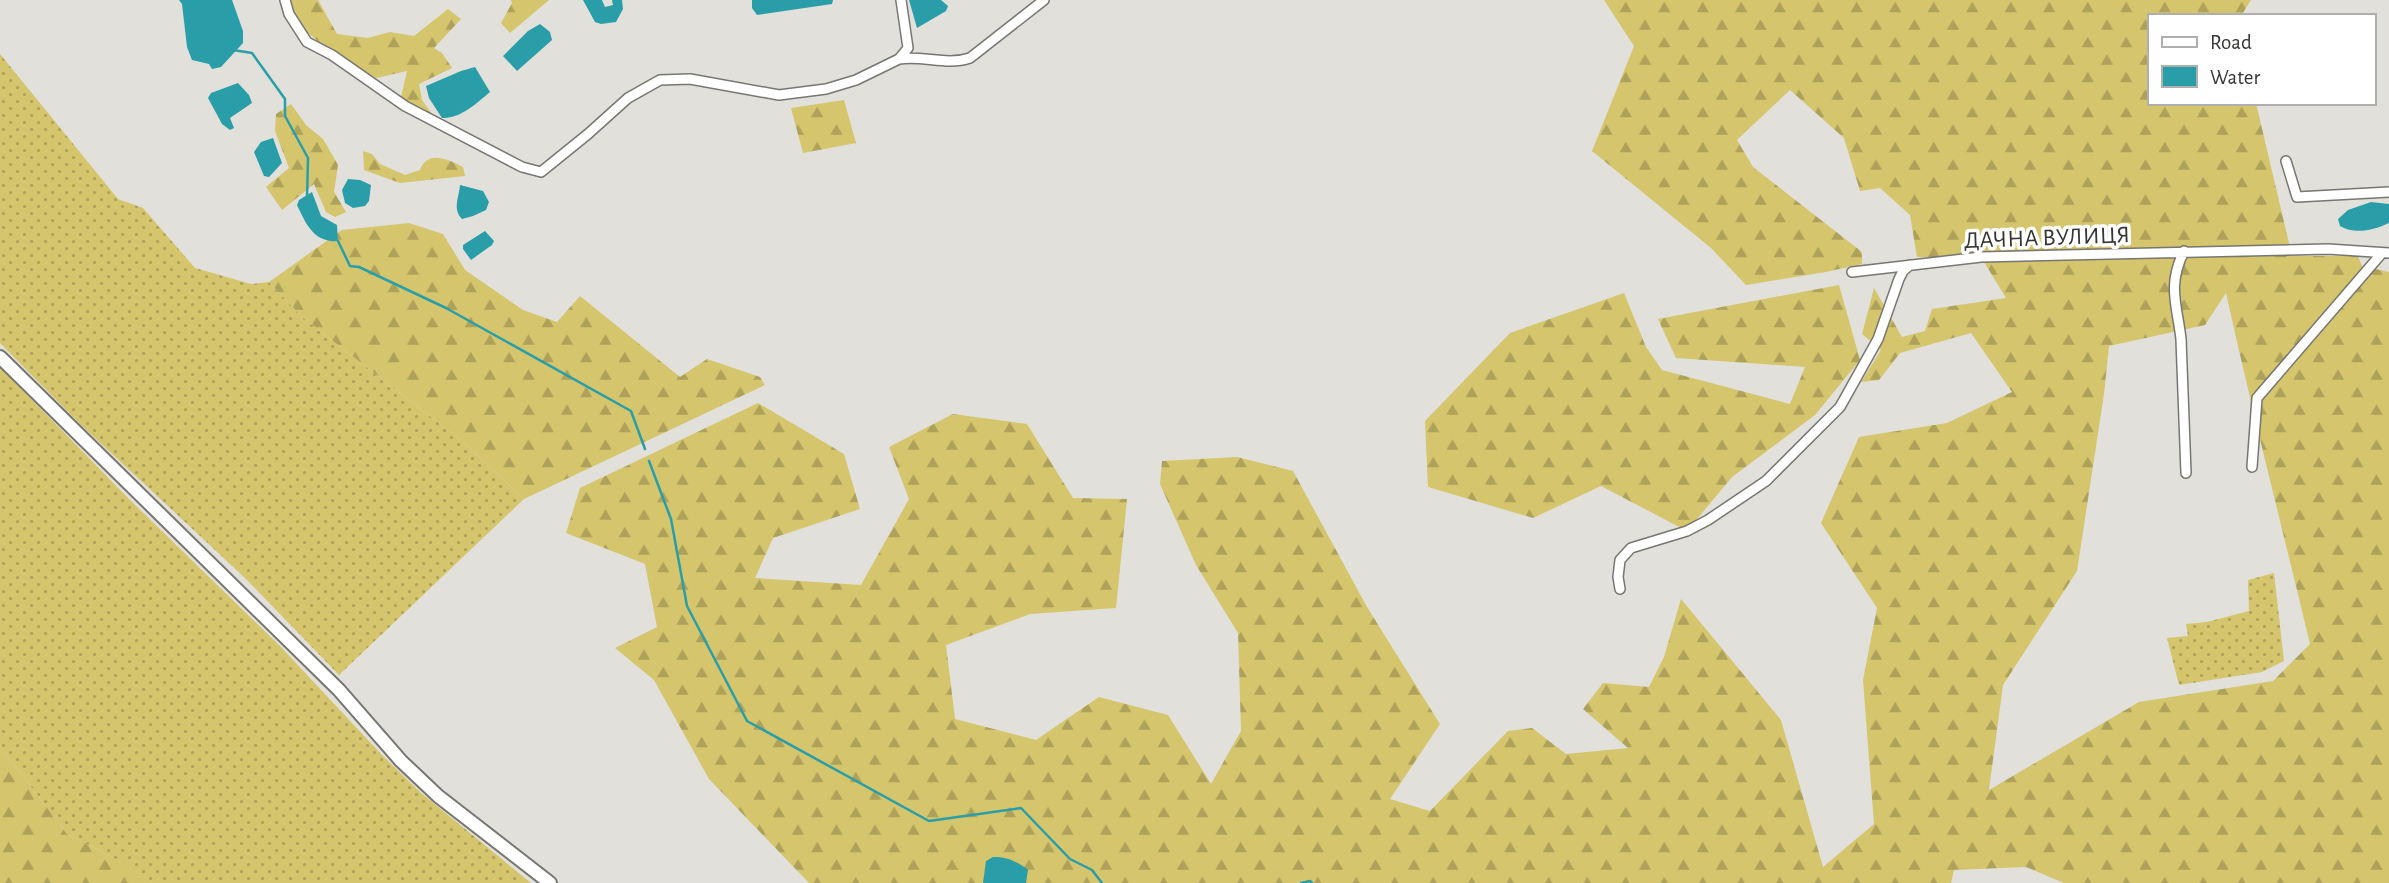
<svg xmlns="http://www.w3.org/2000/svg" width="2389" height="883" viewBox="0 0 2389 883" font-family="'Alegreya Sans',sans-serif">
<defs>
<pattern id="grass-dots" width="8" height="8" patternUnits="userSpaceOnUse" patternTransform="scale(1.75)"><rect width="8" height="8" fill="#d5c56d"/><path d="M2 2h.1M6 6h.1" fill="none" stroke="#aea15a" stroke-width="1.8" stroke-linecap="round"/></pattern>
<pattern id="forest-firs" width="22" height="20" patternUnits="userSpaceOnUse" patternTransform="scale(1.75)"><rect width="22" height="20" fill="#d5c56d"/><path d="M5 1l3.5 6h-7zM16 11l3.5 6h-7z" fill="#aea15a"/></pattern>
</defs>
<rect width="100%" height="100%" fill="#e1e0da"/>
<!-- grass -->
<path fill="url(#grass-dots)" d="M0,54L118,199L143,208L195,268L251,284L269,282L302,317L462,441L524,499L339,675L245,578L80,424L0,343Z
M0,367L129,499L280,646L382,755L421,793L531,883H151L147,878L107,854L67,834L0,746Z
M2274,573L2284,661L2262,672L2179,685L2167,638L2188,636L2186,624L2207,622L2249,611L2248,580Z"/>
<!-- forest -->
<path fill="url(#forest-firs)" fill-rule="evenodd" d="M289,0H318L337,34L368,38L390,32L414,36L448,9L461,19L434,48L442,53L452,68L419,84L422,100L436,120L401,97L407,71L376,78C346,59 296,37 289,0Z
M511,0H549L510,33L501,23L512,3Z
M1604,0H2251L2241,16H2149V103H2256L2292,256H2358L2362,266L2389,272V883H2064L2026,867L1954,870L1951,883H809L709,779L654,680L615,648L657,627L645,564L566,533L580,488L758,403L844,454L860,509L773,538L755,578L861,585L909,499L889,447L953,414L1027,424L1073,498L1127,499L1116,608L1030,614L946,645L955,719L1036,740L1099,697L1168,715L1211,784L1241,731L1238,633L1196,565L1160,484L1162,461L1237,457L1293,471L1367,607L1440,724L1390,799L1430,811L1508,731L1532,728L1566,754L1628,748L1583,709L1603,683L1649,687L1664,657L1681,599L1781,720L1823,867L1874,824L1863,680L1877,608L1821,523L1859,437L1947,423L2012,392L1971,333L1900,353L1879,380L1861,382L1881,350L1862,334L1874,288L1902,337L1925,331L1932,309L2006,298L1981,257H1917L1910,215L1880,188L1860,191L1844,138L1790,90L1737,140L1753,167L1862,252V264L1826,272L1746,285L1711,248L1592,151L1634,46ZM2226,293C2252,411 2282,527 2310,644L2273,681L2139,702L1989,790L2003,685L2077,571L2104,394L2109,346L2205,325Z
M844,100L856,143L803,153L791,108Z
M291,104L306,125L323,139L338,165L334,192L346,212L335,217L326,212L314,184L282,210L266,187L289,168L275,131L276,114Z
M363,151L372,154L380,164L405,175L420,170C428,149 449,160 463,167L465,176L400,183L364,170Z
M409,223L443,234L465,270L523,310L557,322L580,296L680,377L707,359L760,377L765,385L524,499L462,441L302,317L269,282L342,230Z
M1839,285L1860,360L1815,415L1732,477L1687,531L1601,486L1533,518L1428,487L1425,421L1510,333L1624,293L1646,347L1662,370L1790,404L1805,367L1676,358L1658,319Z
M0,746L67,834L107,854L148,878L151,883H0Z"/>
<!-- water -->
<path fill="#2a9ea8" d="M179,0H232L243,31V43L221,67L212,69L209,64L192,60L187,47L182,4Z
M583,0H602L605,7L613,5L612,0H622L623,9L616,22L601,24L595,22Z
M752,0H833L832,4L757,15L752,8Z
M909,0H941L948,6L946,11L917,28Z
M540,24L550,32L552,40L517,71L503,56L528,31Z
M475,67L490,92C477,103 460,119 442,118L429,98L426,86L461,71Z
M238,83L249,95L252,103L230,118L234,128L230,130L222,124L208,98L211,93Z
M273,138L282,163L269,177L264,176L254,152L261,142Z
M348,179L360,180L371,185L369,201L365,206L353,208L345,203L342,190Z
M460,185L483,191L489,202L486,210L473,216L462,219C452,209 459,198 460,185Z
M312,192L321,216L337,225L338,241C314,243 306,224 297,205L299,200Z
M2371,202L2389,204V223C2374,230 2355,235 2340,226L2338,219L2348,210Z
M485,231L494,241L492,245L471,260L463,249V245Z
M993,857C1007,857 1017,861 1028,870L1026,883H983L986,861Z"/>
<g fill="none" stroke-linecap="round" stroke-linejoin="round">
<!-- stream -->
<path stroke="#2a9ea8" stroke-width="2.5" d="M233,50L252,53L285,99V116L308,158L307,198
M338,241L350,266L359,267L446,308L631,411L645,449
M649,461L671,519L687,606L747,721L929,821L1021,808L1070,859L1092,870L1102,883
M1301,883L1310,881L1312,883"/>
<!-- street casing -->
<g stroke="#777671" stroke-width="12">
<path id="street" d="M285,0L289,14L307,42L332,55L405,106L522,167L541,172L588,134L628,98L660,80L690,79L779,95L826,89L856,80L899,59L908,48L901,0
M899,59C923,55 946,66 970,58L1044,0
M2286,161L2297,197L2389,192
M2184,251C2167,286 2177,304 2181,339L2186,473
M1852,272L1981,257L2328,249L2389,253
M2252,467L2257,398L2382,253
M1620,589L1618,577L1620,560L1631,548L1687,531L1708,520L1766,481L1840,407L1878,339L1899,279L1903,271L1910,265"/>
</g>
<!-- secondary casing -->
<g stroke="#777671" stroke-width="16">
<path id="secondary" d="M0,357L339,690L401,761L438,796L550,883"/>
</g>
<!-- street -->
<use href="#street" stroke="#fff" stroke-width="9"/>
<!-- secondary -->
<use href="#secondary" stroke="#fff" stroke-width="12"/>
</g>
<g text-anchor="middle" stroke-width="7" stroke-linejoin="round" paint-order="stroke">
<!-- street labels -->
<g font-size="24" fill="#373634" stroke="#fff">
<text transform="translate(2047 237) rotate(-2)" y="8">ДАЧНА ВУЛИЦЯ</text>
</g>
</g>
<!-- legend -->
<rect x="2148" y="14" width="228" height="91" fill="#ffffff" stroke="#afafae" stroke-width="2"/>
<rect x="2162" y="37" width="35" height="10" fill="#ffffff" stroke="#afafae" stroke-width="2"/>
<text x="2210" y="49" font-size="21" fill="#373634">Road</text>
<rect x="2162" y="66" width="35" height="21" fill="#2a9ea8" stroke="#afafae" stroke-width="2"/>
<text x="2210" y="84" font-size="21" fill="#373634">Water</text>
</svg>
